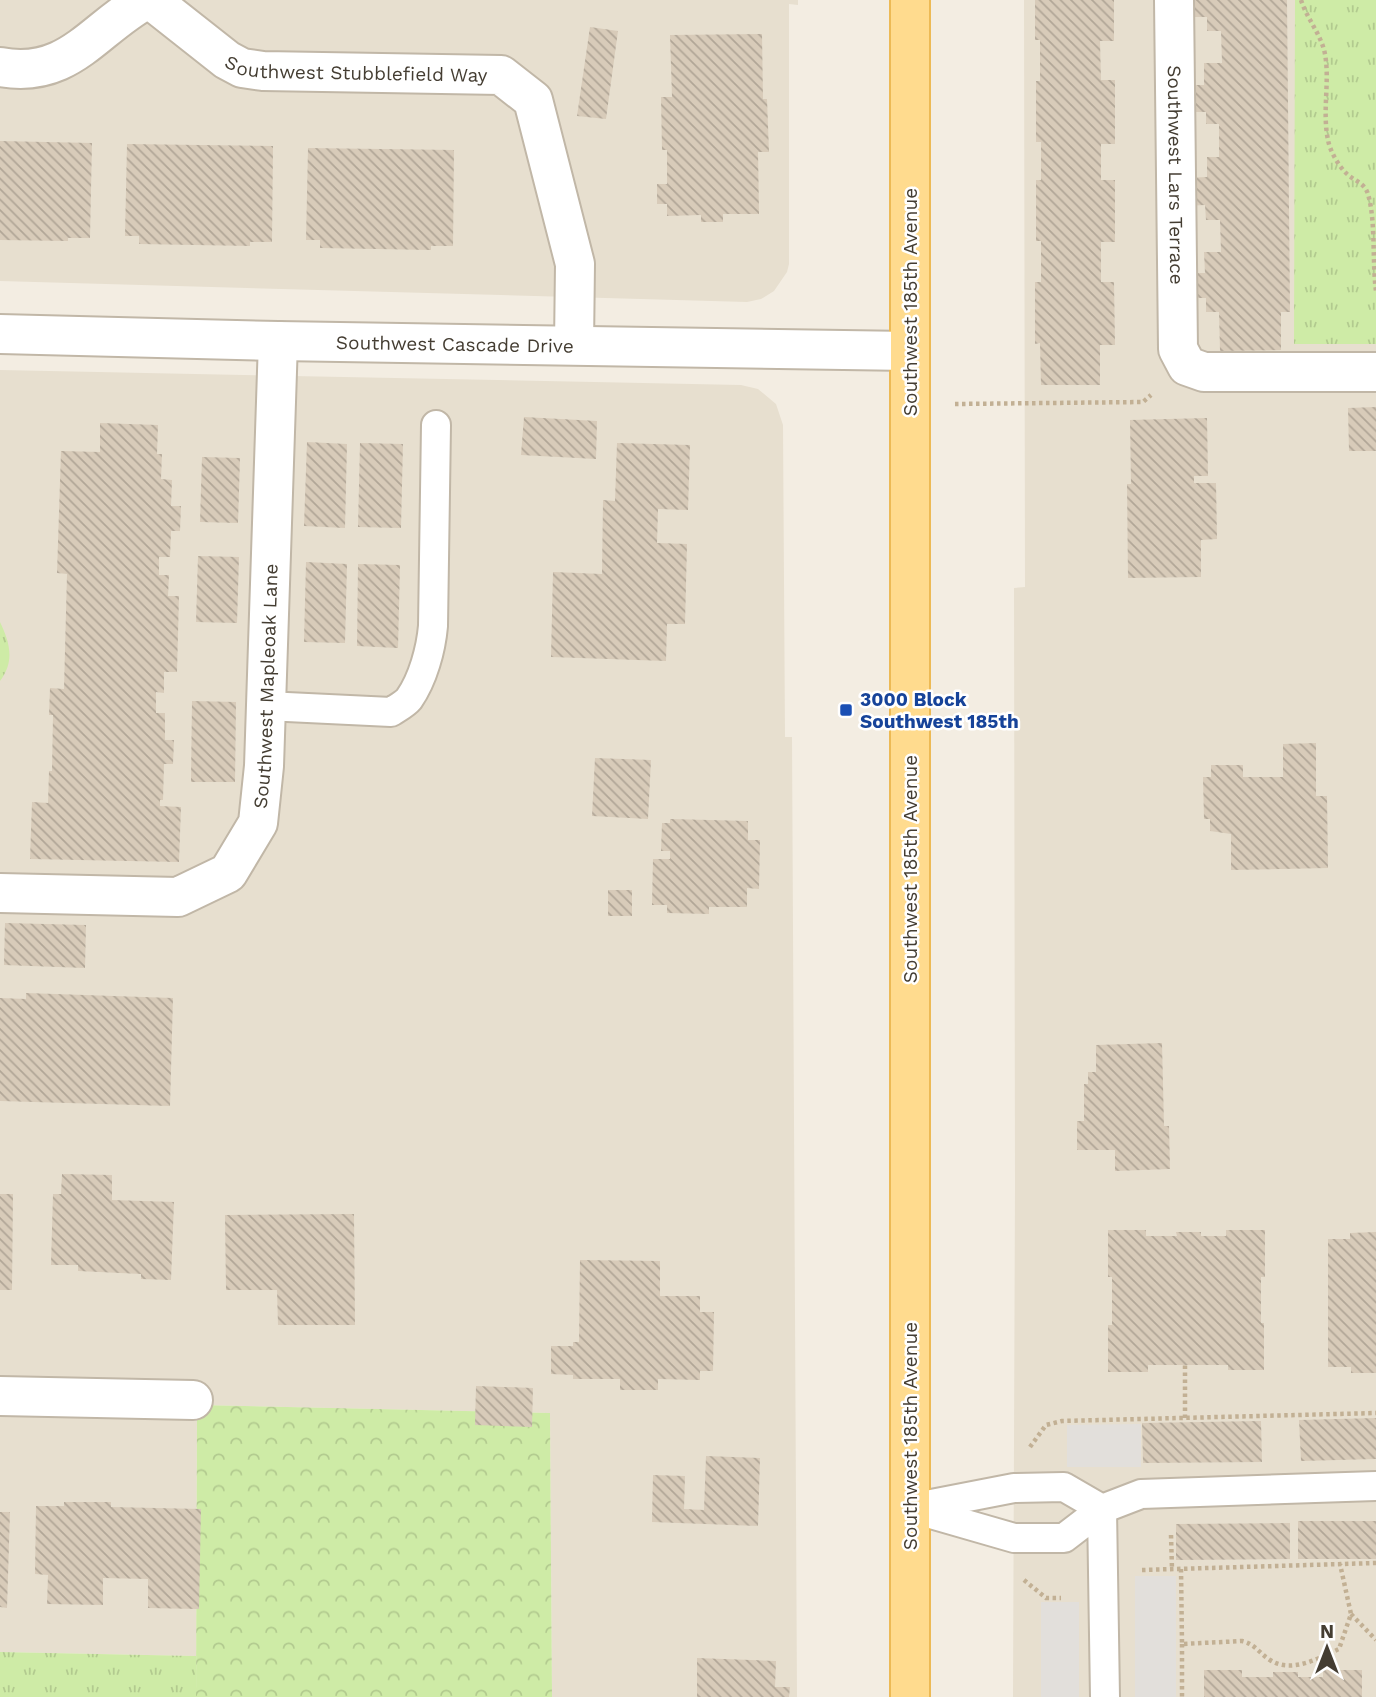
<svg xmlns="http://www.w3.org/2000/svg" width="1376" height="1697" viewBox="0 0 1376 1697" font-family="'Work Sans',sans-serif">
<defs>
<pattern id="grass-tufts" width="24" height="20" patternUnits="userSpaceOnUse" patternTransform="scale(1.75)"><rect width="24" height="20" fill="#ceeba6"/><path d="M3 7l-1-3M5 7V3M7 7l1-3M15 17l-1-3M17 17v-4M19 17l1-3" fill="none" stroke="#b2ca8f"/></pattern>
<pattern id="forest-crowns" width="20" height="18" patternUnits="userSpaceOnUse" patternTransform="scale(1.75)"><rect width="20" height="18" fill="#ceeba6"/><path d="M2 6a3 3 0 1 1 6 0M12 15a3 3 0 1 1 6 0" fill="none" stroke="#b2ca8f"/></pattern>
<pattern id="building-back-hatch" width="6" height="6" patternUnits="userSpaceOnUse" patternTransform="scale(1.75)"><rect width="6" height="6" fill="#d8cbb9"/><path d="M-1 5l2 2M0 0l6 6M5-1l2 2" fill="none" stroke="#b1a697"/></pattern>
</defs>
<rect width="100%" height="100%" fill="#f3ede2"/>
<!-- residential -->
<path fill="#e7dfcf" d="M0,0H798V5L789,4V264L787,272L774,291L761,299L747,302L0,281Z
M1024,0H1376V1697H1013L1015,1186L1014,588L1025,587Z
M0,370L741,385L758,389L776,404L783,425L785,737H792L797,1697H552L550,1413L197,1405L196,1656L0,1652Z"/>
<!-- grass -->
<path fill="url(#grass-tufts)" d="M1295,0H1376V344H1294Z
M0,622C10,643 15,661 0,681Z
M0,1652L196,1656V1697H0Z"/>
<!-- forest -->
<path fill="url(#forest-crowns)" d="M197,1405L550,1413L552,1697H196Z"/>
<!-- parking -->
<path fill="#e2dfdb" d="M1141,1424V1467H1067V1425Z
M1135,1576H1176V1697H1135Z
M1041,1602H1079V1697H1041Z"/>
<!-- building -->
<path fill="url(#building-back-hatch)" d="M1035,0H1114V41H1100L1101,80H1115V144H1101V180H1115V242H1101V282H1114L1115,345H1100V385H1041L1040,343L1035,344V282H1041V241H1036V180H1041V142H1036V81H1040V40H1035Z
M1184,0H1287L1290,312H1281V350L1220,351L1219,312H1206V298H1186L1185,273H1205L1204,252H1221L1220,220H1206L1205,205L1185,206L1184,178L1207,177V157H1219V124H1206V112H1184V85H1204V63H1222L1221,31H1207V17H1184Z
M590,27L618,31L606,119L577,116Z
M762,34L763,99H767L769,152H758L759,214H723V222H701V215L667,216V204H657V184H667V150H662L661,97H672L670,35Z
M0,141L92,143L90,238H68V241L0,240Z
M127,144L273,146L272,242H250V246L139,244V236H125Z
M308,148L454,150L453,246H431V250L320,248V240H306Z
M1376,407V451H1349L1348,408Z
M524,417L597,421L596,459L521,455Z
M1207,418L1208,476H1194V483H1216L1217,539L1201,540V577L1128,578L1127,484H1131L1130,420Z
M100,423L158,425L157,454H162L161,479L172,480L171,506H181L180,531H171L170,557H159V575H169L168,596H179L177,672H164V693L156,692V713H165V740H174L173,764H164L163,800H160V806L181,807L179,862L30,859L32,802L48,803L49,771H52L53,715H49L50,688L64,689L67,574L57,573L61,451L100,452Z
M307,442L347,444L345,528L304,526Z
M360,443L403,444L401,528L358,527Z
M617,443L690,445L688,510L658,509L657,543L687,544L685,624H667L666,661L551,657L553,572L602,574L603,500L615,501Z
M202,457L240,458L238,523L200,522Z
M198,556L239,557L237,623L196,622Z
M306,562L347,564L345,643L304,642Z
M358,564L400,565L398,648L357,646Z
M192,701L236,702L235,782H191Z
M1316,743V796H1327L1328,868L1231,870V834L1210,831V819H1204L1203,777H1211V765H1243V777H1283V744Z
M595,758L651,760L648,819L592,816Z
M670,819L748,821V840H760L759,889L747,888V907H709V914L667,913V905H652L653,859H670V851H661L662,823H670Z
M608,890H632V916H608Z
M5,923L86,925L85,968L4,965Z
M26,993L173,998L170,1106L0,1101V998L26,999Z
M1162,1043L1164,1126H1169L1170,1169L1115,1171V1150H1077V1121H1084V1084H1088V1072H1096V1045Z
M62,1174L112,1175V1200L174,1202L171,1280L141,1279V1274L78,1271V1265H51L53,1194H61Z
M0,1194H13L12,1290H0Z
M354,1214L355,1325H278L277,1290H226L225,1215Z
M1108,1230H1146V1236H1177L1176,1232H1201V1236H1226V1230H1265V1277H1261V1323H1264V1370H1228V1365H1148V1372H1108V1325H1112V1277H1108Z
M1376,1232V1373H1351V1367H1328V1239H1350V1233Z
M580,1260L660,1261V1296H700V1312H714L713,1371H700V1380L658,1379V1390H620V1379H573V1375L551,1374V1346H573V1342H579Z
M476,1386L533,1388L532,1427L475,1425Z
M1376,1418V1459L1301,1461L1299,1420Z
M1261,1421L1262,1462L1143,1463L1142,1423Z
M706,1456L760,1458L758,1526L652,1522L653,1475L685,1476L684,1509L704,1510Z
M64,1502H111V1507L201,1509L199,1609L148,1608V1579L103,1578V1605L47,1604L48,1575L35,1574L36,1506H64Z
M0,1512H10L7,1608L0,1607Z
M1298,1521H1376V1559H1298Z
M1290,1523V1559L1176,1560V1524Z
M697,1658L776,1661L775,1687H790L789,1697H697Z
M1204,1670H1242V1677H1273V1672H1298V1677H1323V1670H1362V1697H1204Z"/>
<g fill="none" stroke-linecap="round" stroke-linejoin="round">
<!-- lane casing -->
<g stroke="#c1b7a7" stroke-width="32">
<path id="lane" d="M266,706L391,712C397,708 405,704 409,699C423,679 431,649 433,626L436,425
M916,1507L1014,1488L1064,1487L1102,1509
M910,1508L1014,1538H1064L1102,1509L1141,1494L1376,1486
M1102,1509L1105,1697"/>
</g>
<!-- street casing -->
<g stroke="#c1b7a7" stroke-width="42">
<g id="street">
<path id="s1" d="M151,0L227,60L242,68L263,71L501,75L533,100L575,264L574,345"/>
<path id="s2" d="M1174,0L1178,349L1187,366L1204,372H1376"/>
<path d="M0,67C69,80 94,28 146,0"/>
<path id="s3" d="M0,334L278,341L909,351"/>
<path id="s4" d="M0,893L178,897L228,873L258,823L264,766L278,341"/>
<path d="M0,1396L193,1400"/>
</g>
</g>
<!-- primary casing -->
<g stroke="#edba55" stroke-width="42">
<path id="primary" d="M910,1697V0"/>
</g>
<!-- path -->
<path stroke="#c2b094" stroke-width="4.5" stroke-dasharray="3.5 3.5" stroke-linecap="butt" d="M1301,0C1307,19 1321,34 1325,54C1330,82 1322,111 1328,140C1330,151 1338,165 1346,173C1354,181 1364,182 1368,194C1376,222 1372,261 1376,291
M955,404L1143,402L1151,395
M1185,1418V1365
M1030,1447L1046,1425L1062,1421L1376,1413
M1171,1535L1172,1569
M1181,1569L1182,1644L1242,1641C1255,1644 1259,1653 1270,1660C1291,1674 1319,1658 1339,1649L1351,1614L1340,1564
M1142,1570L1376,1563
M1024,1580L1046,1598H1061
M1351,1614L1376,1640
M1182,1644V1697"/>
<!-- lane -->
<use href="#lane" stroke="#fff" stroke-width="28"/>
<!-- street -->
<use href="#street" stroke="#fff" stroke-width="38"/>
<!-- primary -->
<use href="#primary" stroke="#ffdb8e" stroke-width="38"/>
</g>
<!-- markers -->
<rect fill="#1a4fb4" stroke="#fff" stroke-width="2.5" x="839" y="703" width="14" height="14" rx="3.5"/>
<g text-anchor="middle" stroke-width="5" stroke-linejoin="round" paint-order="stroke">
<!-- street labels -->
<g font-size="19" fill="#443d32" stroke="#fff">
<text dy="7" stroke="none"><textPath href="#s1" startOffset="228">Southwest Stubblefield Way</textPath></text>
<text dy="7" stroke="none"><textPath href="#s2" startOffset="175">Southwest Lars Terrace</textPath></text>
<text transform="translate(910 302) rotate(-90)" y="7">Southwest 185th Avenue</text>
<text dy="7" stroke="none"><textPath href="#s3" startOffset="455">Southwest Cascade Drive</textPath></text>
<text dy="7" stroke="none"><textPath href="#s4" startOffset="429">Southwest Mapleoak Lane</textPath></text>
<text transform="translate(910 869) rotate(-90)" y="7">Southwest 185th Avenue</text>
<text transform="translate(910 1436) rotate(-90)" y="7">Southwest 185th Avenue</text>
</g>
<!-- transit labels -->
<g font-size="19" font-weight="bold" fill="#164399" stroke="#fff" text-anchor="start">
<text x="860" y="706">3000 Block<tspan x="860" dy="22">Southwest 185th</tspan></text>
</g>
</g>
<!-- north arrow -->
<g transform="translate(1327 1648)" stroke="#ffffff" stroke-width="5" paint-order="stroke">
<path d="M0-5L12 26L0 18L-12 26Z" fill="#443d32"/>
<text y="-10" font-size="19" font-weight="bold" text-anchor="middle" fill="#443d32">N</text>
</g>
</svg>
